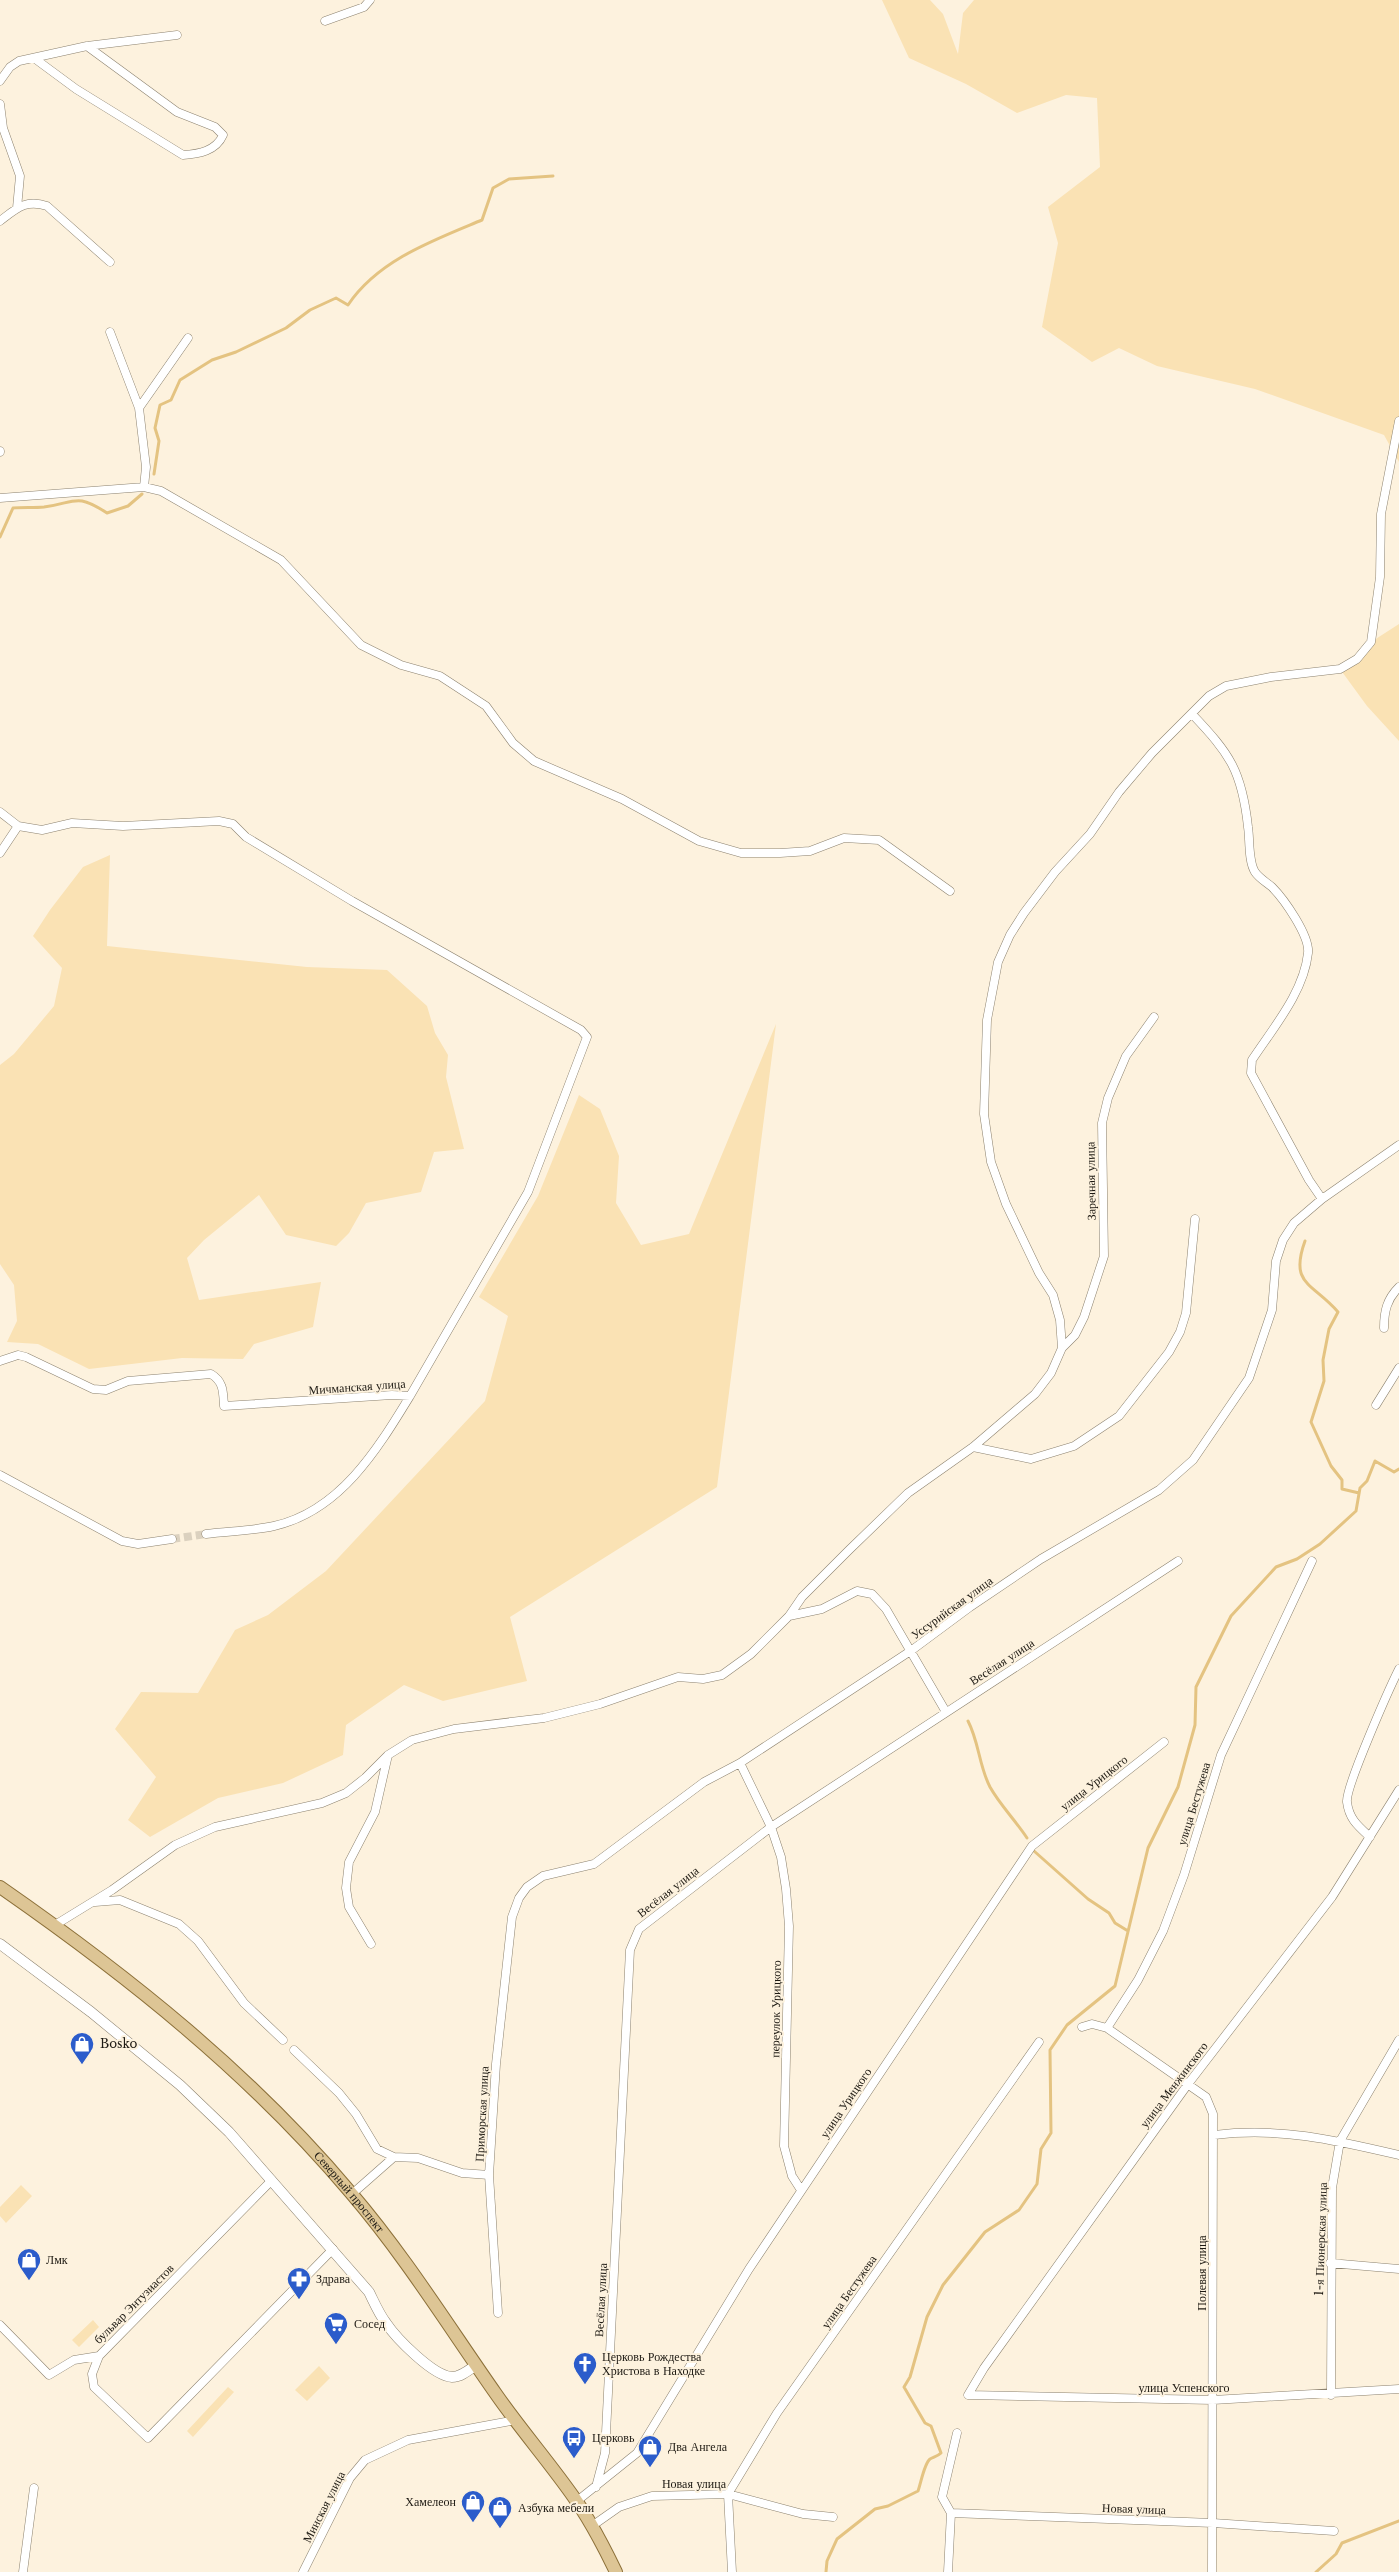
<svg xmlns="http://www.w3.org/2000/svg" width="1399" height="2572" viewBox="0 0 1399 2572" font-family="'Libre Baskerville',serif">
<rect width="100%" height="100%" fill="#fdf2de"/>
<!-- green -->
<path fill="#fae2b4" d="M882,0H930L943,14L958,54L963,13L974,0H1399V462L1384,435L1255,389L1157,366L1119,348L1092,362L1042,327L1058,243L1048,207L1100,167L1097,98L1066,95L1017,113L966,84L909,58Z
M1399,624V741L1367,706L1340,669L1371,642Z
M110,855L107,946L307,967L387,970L427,1006L435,1033L448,1055L446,1077L464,1149L434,1152L421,1192L366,1203L349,1233L336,1246L286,1235L259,1195L204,1240L187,1258L199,1300L321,1282L313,1327L254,1344L243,1359L182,1358L89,1369L38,1344L7,1342L17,1321L14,1285L0,1264V1065L14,1054L54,1006L62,968L33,936L50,910L83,867Z
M776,1024L717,1487L510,1617L527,1681L443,1701L404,1685L346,1725L343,1755L283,1783L218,1798L150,1837L128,1820L156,1777L115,1729L141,1692L198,1693L235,1630L268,1615L326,1571L485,1401L508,1316L479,1297L538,1196L579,1095L600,1109L619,1156L616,1203L641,1245L689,1234Z
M21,2185L32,2196L6,2223L0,2216V2207Z
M93,2320L99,2327L79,2347L72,2340Z
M319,2366L330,2378L307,2401L295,2390Z
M228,2387L234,2392L193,2437L187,2431Z"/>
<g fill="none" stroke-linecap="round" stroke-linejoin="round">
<!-- stream -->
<path stroke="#e4c381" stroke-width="3" d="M154,474L159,441L155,428L160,405L171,400L180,380L212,360L236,352L286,328L310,310L336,298L348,305C378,260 434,240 482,220L493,188L509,179L553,176
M0,537L13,508C23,507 34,508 44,507C76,503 75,492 107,513L128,506L142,494
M1305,1241C1289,1285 1313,1283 1338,1312L1329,1329L1323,1360L1324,1381L1311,1422L1331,1466L1342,1480V1489L1359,1493
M968,1721C979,1742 979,1766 990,1787C1000,1805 1016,1821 1027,1838
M1034,1851L1088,1899L1109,1913L1115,1923L1128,1931
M826,2572L827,2561L837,2539L875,2509L888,2506L918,2491C921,2483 924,2464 930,2459C934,2457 938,2456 941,2453L931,2426L925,2423L904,2387L910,2377L927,2317L943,2285L985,2232L1019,2210L1037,2184L1041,2149L1051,2133L1050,2050L1067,2025L1115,1986L1148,1848L1178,1787L1195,1725L1196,1687L1231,1616L1276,1567L1297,1559L1320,1544L1356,1511L1360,1488L1367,1481L1375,1461L1394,1472L1399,1469
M1316,2572L1336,2554L1342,2543L1399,2521"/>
<!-- minor-tunnel -->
<path stroke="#dbd1bf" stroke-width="8" stroke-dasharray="8 4" stroke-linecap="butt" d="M172,1539L206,1534"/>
<!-- minor casing -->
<g stroke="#8c826f" stroke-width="9">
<path id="minor" d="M325,21L364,7L370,0
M34,58L76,89L183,155C199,154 216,151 223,135L215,127L177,112L87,46
M0,81L10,67L19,61L87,46L177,35
M0,104L3,128L20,176L17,208
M0,221C17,208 26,199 47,206L110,262
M110,332L139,408L146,467L144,487
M139,408L188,338
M0,451V452
M0,498L144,487L161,491L281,560L361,645L401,665L440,676L486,706L513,743L534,761L622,799L699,841L741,853H780L810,851L844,838L879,840L950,891
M1192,714C1230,754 1242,771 1248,827C1250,839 1248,861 1255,872C1259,878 1266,882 1272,887C1284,899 1310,936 1308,953C1304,992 1273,1028 1252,1060L1251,1073L1309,1180L1322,1199
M0,812L18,826L42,830L72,823L123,826L219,821L233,824L246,837L352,901L581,1030L587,1037L528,1192L410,1396L392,1395L224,1406C223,1392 224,1382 211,1374L128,1381L106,1390L93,1389L26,1357L18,1355L0,1361
M0,853L18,826
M1384,1328C1384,1311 1387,1299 1399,1287
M1062,1348L1075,1335L1084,1317L1104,1256L1102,1123L1108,1098L1126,1056L1154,1017
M1376,1405L1399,1368
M973,1447L1031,1459L1074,1446L1119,1416L1169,1352L1180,1332L1186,1313L1195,1219
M0,1475L122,1541L138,1544L172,1539
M206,1534C228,1531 252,1531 274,1526C340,1511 377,1450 410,1396
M789,1616L802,1597L849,1550L908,1493L973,1447L1035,1394L1051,1373L1062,1348L1060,1320L1053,1295L1039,1273L1006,1204L991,1162L984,1114L987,1020L998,962L1010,935L1024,913L1055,872L1090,834L1119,792L1152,753L1209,696L1226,686L1271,677L1340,669L1357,659L1371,642L1380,577L1381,514L1399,421
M740,1763L771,1827L781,1857L786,1889L789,1926L784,2146L792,2176L801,2190
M1399,1790L1332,1897L1188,2084L984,2368L968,2395L1213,2400L1399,2389
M1370,1837C1358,1826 1349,1819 1347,1802C1345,1788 1390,1687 1399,1669
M95,1902L120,1900L179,1924L198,1941L244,2003L283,2040
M55,1925L112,1890L175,1845L215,1827L322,1803L346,1793L365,1778L388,1755L412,1740L454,1729L544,1718L600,1704L678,1677L703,1679L722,1675L751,1654L789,1616L822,1609L857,1591L872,1594L886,1609L946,1712
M371,1944L349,1907L346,1888L349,1862L375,1812L388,1755
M1082,2027L1092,2024L1107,2028L1138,1980L1163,1931L1184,1875L1221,1755L1312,1561
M1107,2028L1206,2097L1213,2114L1212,2572
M294,2050L339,2093L356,2114L377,2149L394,2157
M1214,2135C1281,2127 1335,2140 1399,2155
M352,2194L394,2157L418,2158L462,2173L489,2175
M1330,2263L1399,2269
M498,2313L489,2175L496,2064L512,1917L519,1898L527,1887L543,1876L594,1864L704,1782L740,1763L912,1650L970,1607L1041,1559L1159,1490L1193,1460L1249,1378L1272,1310L1276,1261L1283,1240L1294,1223L1322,1199L1399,1145
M0,2325L49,2375L74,2360L99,2356L272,2180
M99,2356L92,2374L94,2387L148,2438L333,2249
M1331,2395L1332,2188L1340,2141L1399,2040
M596,2487L605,2453L630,1950L639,1929L771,1827L1178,1561
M577,2501L637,2453L749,2269L1032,1846L1164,1742
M951,2513L1213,2523L1334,2531
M951,2513L942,2497L957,2433
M592,2526L619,2507L652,2496L728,2494L803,2514L833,2517
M23,2572L34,2488
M303,2572L350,2478L365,2460L408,2440L516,2420
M732,2572L728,2494L777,2413L1039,2042
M948,2572L951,2513"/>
</g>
<!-- tertiary casing -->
<g stroke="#8c826f" stroke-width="11">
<path id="tertiary" d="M0,1944L91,2012L180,2085L229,2132L369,2292C374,2302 379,2314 386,2323C396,2338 433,2376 452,2377C461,2377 469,2370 476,2365"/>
</g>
<!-- primary casing -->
<g stroke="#8c7039" stroke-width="14">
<g id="primary">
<path id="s1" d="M0,1887C128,1976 250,2073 351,2193C405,2256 449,2327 496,2394C521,2430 550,2463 575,2499C591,2522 604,2547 616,2572"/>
</g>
</g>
<!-- minor -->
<use href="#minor" stroke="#fff" stroke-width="8"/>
<!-- tertiary -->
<use href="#tertiary" stroke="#fff" stroke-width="10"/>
<!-- primary -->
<use href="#primary" stroke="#ddc595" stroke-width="12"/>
</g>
<!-- icons -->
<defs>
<g id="shop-pin" transform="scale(1.25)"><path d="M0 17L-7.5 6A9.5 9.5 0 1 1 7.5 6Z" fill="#2b5ccb" stroke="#fdf2de"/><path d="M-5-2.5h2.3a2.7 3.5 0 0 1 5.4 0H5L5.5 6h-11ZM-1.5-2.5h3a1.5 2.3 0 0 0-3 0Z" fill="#fff"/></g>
<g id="pharmacy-pin" transform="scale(1.25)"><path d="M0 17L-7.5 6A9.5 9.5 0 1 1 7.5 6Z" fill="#2b5ccb" stroke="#fdf2de"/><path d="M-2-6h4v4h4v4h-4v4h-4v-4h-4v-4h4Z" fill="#fff"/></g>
<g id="supermarket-pin" transform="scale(1.25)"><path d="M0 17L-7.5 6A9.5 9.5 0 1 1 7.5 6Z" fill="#2b5ccb" stroke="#fdf2de"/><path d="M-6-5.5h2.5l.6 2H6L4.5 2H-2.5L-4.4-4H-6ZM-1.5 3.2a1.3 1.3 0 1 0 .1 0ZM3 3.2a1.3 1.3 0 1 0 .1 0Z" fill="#fff"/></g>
<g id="church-pin" transform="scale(1.25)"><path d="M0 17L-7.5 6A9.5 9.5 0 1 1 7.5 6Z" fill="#2b5ccb" stroke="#fdf2de"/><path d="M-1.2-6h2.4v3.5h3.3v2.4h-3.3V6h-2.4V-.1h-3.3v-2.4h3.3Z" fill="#fff"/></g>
<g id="bus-pin" transform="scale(1.25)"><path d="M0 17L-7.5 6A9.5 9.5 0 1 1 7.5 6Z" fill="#2b5ccb" stroke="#fdf2de"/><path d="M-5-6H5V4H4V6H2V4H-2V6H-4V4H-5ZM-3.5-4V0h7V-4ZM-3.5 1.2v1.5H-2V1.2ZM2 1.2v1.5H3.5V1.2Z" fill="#fff"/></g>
</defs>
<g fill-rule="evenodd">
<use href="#shop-pin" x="82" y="2044"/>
<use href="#shop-pin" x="29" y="2260"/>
<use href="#pharmacy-pin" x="299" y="2279"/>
<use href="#supermarket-pin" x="336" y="2324"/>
<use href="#church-pin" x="585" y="2364"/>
<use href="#bus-pin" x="574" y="2438"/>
<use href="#shop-pin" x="650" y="2447"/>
<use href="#shop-pin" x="473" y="2502"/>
<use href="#shop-pin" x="500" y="2508"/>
</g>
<g text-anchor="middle" stroke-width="4" stroke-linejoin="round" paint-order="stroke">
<!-- street labels -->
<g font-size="12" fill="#1d1912" stroke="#fdf2de">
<text transform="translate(1091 1181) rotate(-91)" y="4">Заречная улица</text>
<text transform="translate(357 1387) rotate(-4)" y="4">Мичманская улица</text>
<text transform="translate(952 1608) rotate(-36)" y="4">Уссурийская улица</text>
<text transform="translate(1002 1662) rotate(-33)" y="4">Весёлая улица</text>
<text transform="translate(1094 1783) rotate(-38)" y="4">улица Урицкого</text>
<text transform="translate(1194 1804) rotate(-73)" y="4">улица Бестужева</text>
<text transform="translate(668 1892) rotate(-38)" y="4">Весёлая улица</text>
<text transform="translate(776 2009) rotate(-89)" y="4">переулок Урицкого</text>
<text transform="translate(1174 2085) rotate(-53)" y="4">улица Менжинского</text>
<text transform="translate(846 2103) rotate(-56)" y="4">улица Урицкого</text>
<text transform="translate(482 2114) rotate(-87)" y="4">Приморская улица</text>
<text dy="4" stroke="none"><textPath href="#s1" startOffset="465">Северный проспект</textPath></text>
<text transform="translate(1321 2239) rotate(-88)" y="4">1-я Пионерская улица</text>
<text transform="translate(1202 2273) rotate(-90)" y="4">Полевая улица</text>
<text transform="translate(849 2292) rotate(-55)" y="4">улица Бестужева</text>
<text transform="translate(601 2300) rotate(-87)" y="4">Весёлая улица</text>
<text transform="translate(134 2304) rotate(-45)" y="4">бульвар Энтузиастов</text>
<text x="1184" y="2392">улица Успенского</text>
<text x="694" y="2488">Новая улица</text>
<text transform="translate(324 2507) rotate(-63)" y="4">Минская улица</text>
<text transform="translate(1134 2509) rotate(2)" y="4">Новая улица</text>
</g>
<!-- poi labels -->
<g font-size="12" fill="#1d1912" stroke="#fdf2de" text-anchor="start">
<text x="100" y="2048">Bosko</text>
<text x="46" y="2264">Лмк</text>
<text x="316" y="2283">Здрава</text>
<text x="354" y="2328">Сосед</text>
<text x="602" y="2361">Церковь Рождества<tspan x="602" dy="14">Христова в Находке</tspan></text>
<text x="592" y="2442">Церковь</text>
<text x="668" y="2451">Два Ангела</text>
<text x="456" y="2506" text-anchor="end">Хамелеон</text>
<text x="518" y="2512">Азбука мебели</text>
</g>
</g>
</svg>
